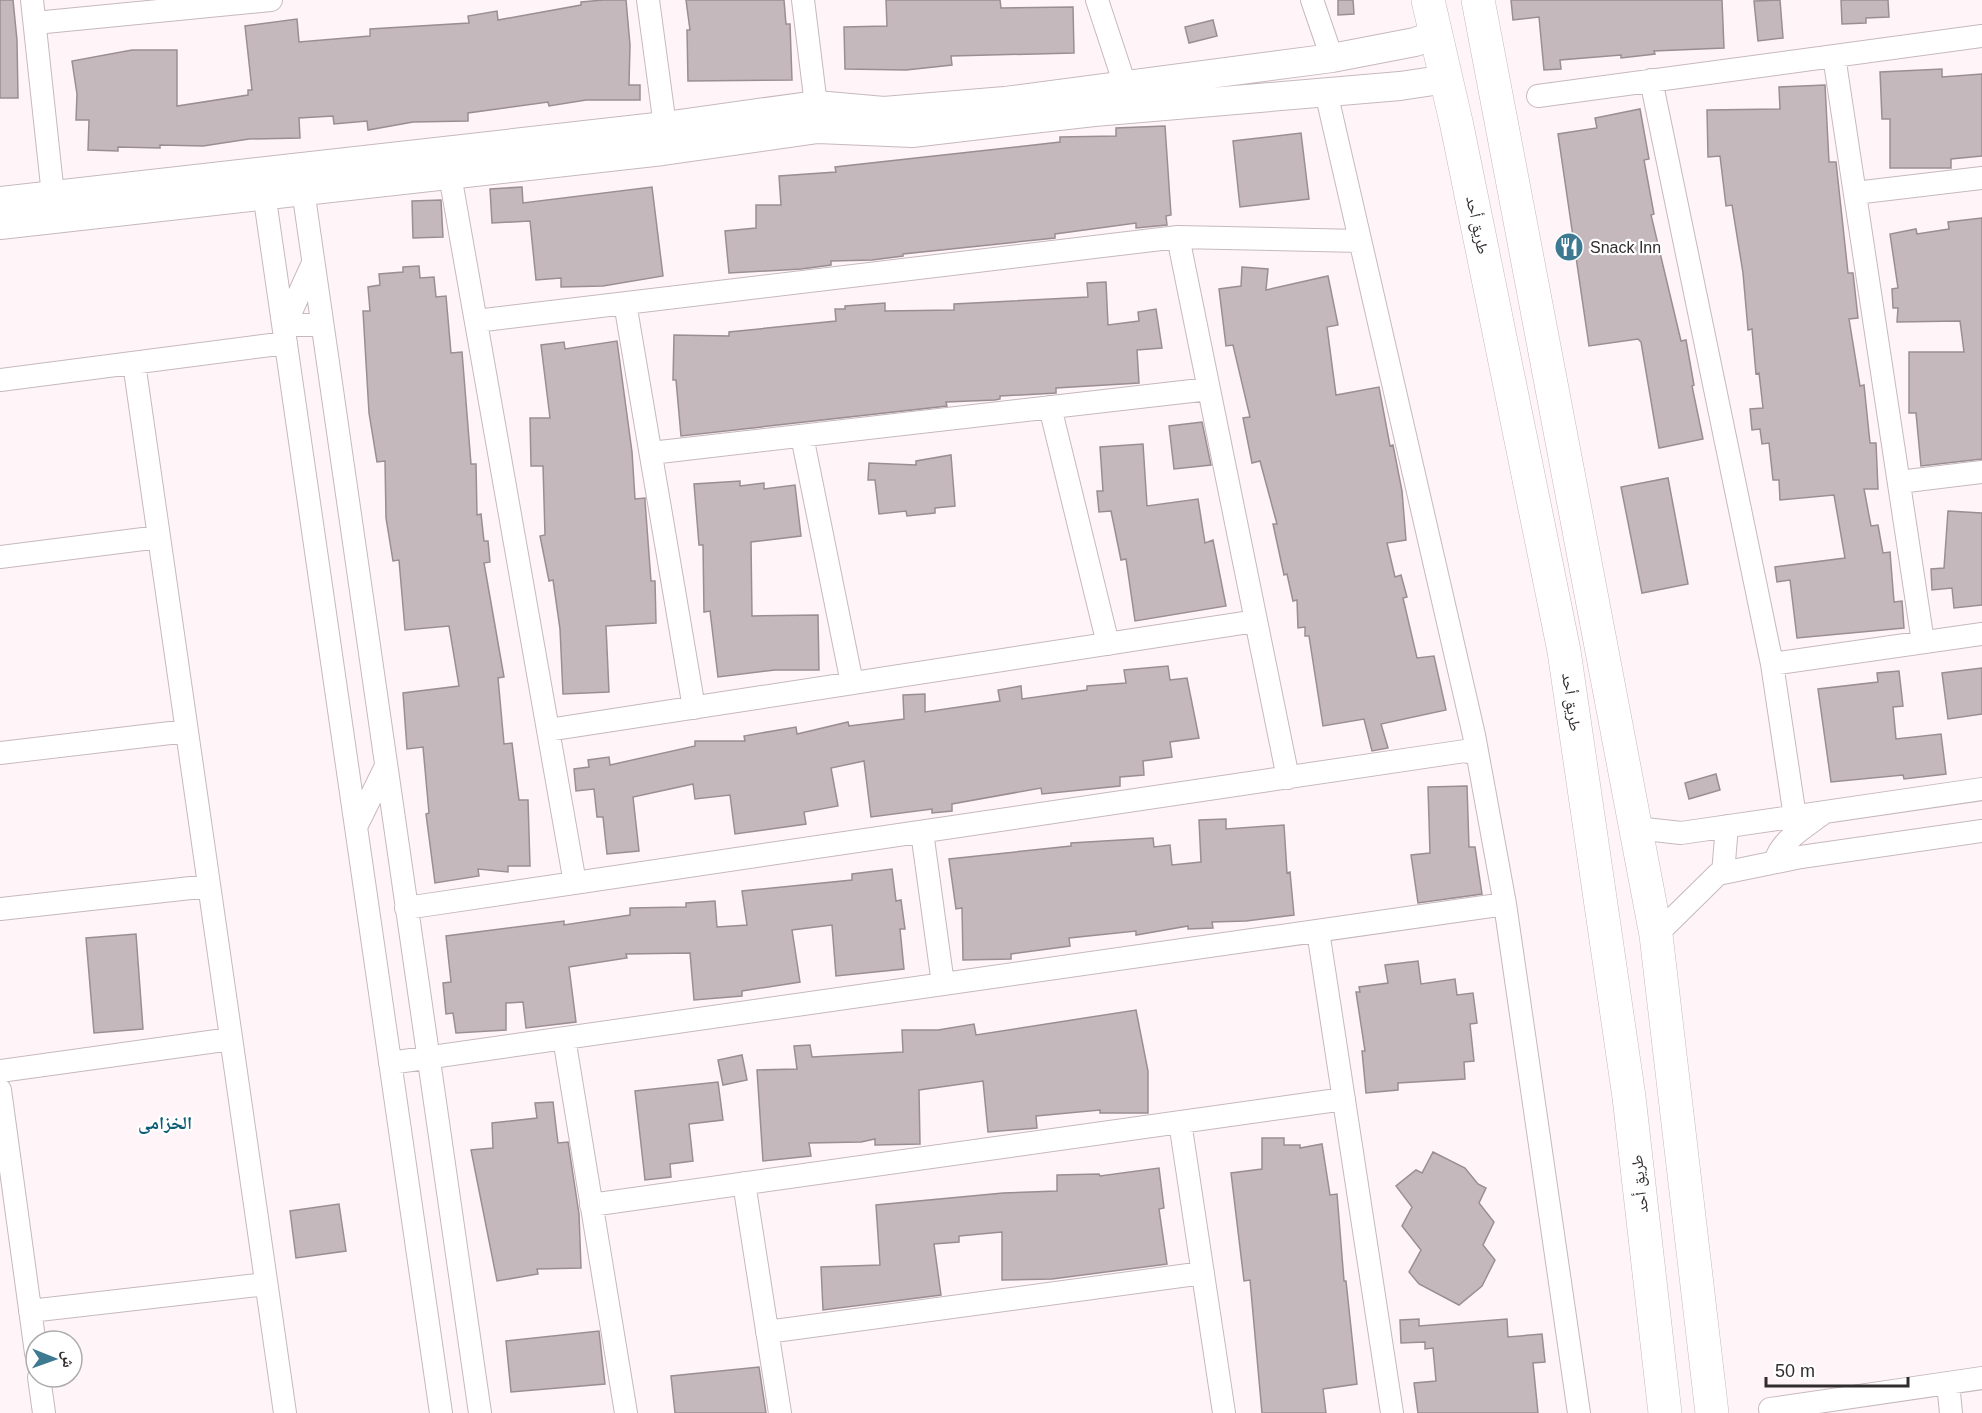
<svg xmlns="http://www.w3.org/2000/svg" width="1982" height="1413" viewBox="0 0 1982 1413" font-family="Arial,'Noto Naskh Arabic',sans-serif">
<rect width="100%" height="100%" fill="#fff4f8"/>
<!-- building -->
<path fill="#c5b8bd" stroke="#9b8e93" stroke-width="1.5" d="M0,0H13L17,40L18,98H0Z
M603,0H626L630,45L629,85H640V100H586L549,106L548,102L468,113V121L413,122L368,130L367,121L334,124L333,116L299,118L300,138L249,139L203,146L160,145V148L118,147V151L88,150L89,120H76L77,94L72,61L132,50H177V106L248,95V90H252L245,26L297,19L299,42L370,36V29L469,23L468,16L497,11L498,20L581,5V2Z
M686,0H784L786,24H790L792,80L688,81L687,30H690Z
M886,0H1000L1001,8L1073,7L1074,53L951,56L952,65L906,70L845,69L844,27L887,26Z
M1338,0H1353L1354,14L1338,15Z
M1511,0H1722L1724,48L1654,51L1655,54L1621,58V55L1560,60L1561,69L1544,70L1539,17L1513,20Z
M1780,0L1783,38L1758,41L1754,1Z
M1841,0H1888L1889,17L1866,18V23L1842,24Z
M1213,20L1217,36L1189,43L1185,27Z
M1942,69V77L1982,74V156L1951,159V168H1890V119H1882L1880,72Z
M1825,85L1829,162H1836L1848,273H1853L1858,318L1849,319L1860,386L1864,385L1870,443H1876L1878,489H1864L1871,526L1878,525L1883,553L1890,552L1894,602L1902,601L1904,628L1797,638L1790,580L1777,582L1775,567L1845,558L1834,495L1780,500L1779,480H1773L1769,443L1762,444L1760,429L1752,430L1750,409L1763,408L1759,373L1756,374L1752,329L1748,330L1743,273L1732,205L1726,206L1720,156L1708,157L1707,110L1780,109L1779,87Z
M1640,109L1649,159L1644,160L1654,214L1651,215L1681,341L1686,340L1694,385L1692,386L1703,439L1659,448L1641,342L1638,339L1589,346L1558,134L1597,128L1595,118Z
M1165,126L1171,215L1166,216L1167,225L1136,228V223L1055,234V238L903,254V256L872,260L831,261V265L801,269L729,273L725,231L756,228V205H781L779,176L836,172L835,167L1060,142V137L1116,136V128Z
M1301,133L1309,199L1240,207L1233,141Z
M522,187L523,203L652,187L663,276L603,286L561,287V278L536,280L530,221L492,223L490,189Z
M441,200L443,237L413,238L412,201Z
M1982,218V459L1921,466L1916,413H1909V352H1964L1960,321L1897,322L1898,308H1893L1892,289L1898,288L1890,234L1916,229L1917,234L1949,229L1948,222Z
M419,266L420,278L434,277L436,297L446,296L451,353L462,352L471,464H476L477,515L481,514L484,541H488L490,562L484,563L504,677L498,678L504,744L512,743L519,800H528L530,866H508V872L478,869L479,876L435,883L426,814L429,813L423,747L407,749L403,693L459,686L449,626L405,630L399,560L393,561L386,518L385,461L377,462L369,413L363,311H370L368,287L380,285L379,274L403,272V267Z
M1242,267L1268,269L1266,290L1328,276L1338,325L1327,327L1336,395L1379,387L1390,446L1393,445L1402,491L1406,540L1387,543L1395,577L1401,575L1407,597L1403,598L1417,658L1434,656L1446,710L1381,724L1388,748L1372,751L1364,719L1323,726L1309,636H1305V627L1298,628L1297,600L1293,601L1287,574L1284,575L1273,524H1277L1260,461L1252,463L1243,418L1250,417L1233,345L1226,346L1219,289L1241,286Z
M1106,282L1108,325L1139,321L1138,312L1156,309L1162,348L1137,350L1139,383L1056,388V393L1000,396V399L995,400L946,402L947,406L681,436L676,380H673L674,335L729,336V332L836,321L835,309H845V306L885,303V311L954,310V304L1088,297L1087,283Z
M617,341L632,452L635,499L645,498V501L651,581H655L656,623L606,626L609,692L563,694L560,629L553,580L549,581L540,536L545,535L543,466H531L530,418H550L541,345L564,342L565,349Z
M1202,422L1211,465L1174,469L1169,426Z
M1143,444L1147,506L1198,499L1205,543L1213,540L1226,606L1135,621L1126,559L1121,560L1111,511L1099,512L1097,491H1103L1100,447Z
M951,455L955,506L935,508V513L907,516L906,511L879,514L875,480H868L869,463L916,465V461Z
M1668,478L1688,584L1642,593L1621,487Z
M740,481V486L764,483V489L795,485L801,536L751,542L752,616L818,615L819,670H775L718,677L710,611L704,612L703,545H699L694,484Z
M1948,511L1982,513V605L1954,608L1952,588L1932,590L1931,569L1944,568Z
M1168,666L1170,680L1187,678L1199,738L1170,742L1172,757L1143,761L1144,775L1120,777V786L1042,794L1041,788L952,804V811L932,813V809L871,817L864,761L831,768L838,806L804,812L806,824L735,834L730,795L695,799L693,784L633,797L639,851L607,854L603,817H597L594,789L576,791L574,769L589,767L588,760L609,757L610,765L695,746V741H745L744,736L796,727L797,734L848,722L849,726L904,719L903,695L925,694V712L1000,701L998,690L1021,686L1022,699L1087,690V686L1126,683L1124,670Z
M1982,668V714L1948,719L1942,673Z
M1899,671L1903,706L1893,707L1896,739L1941,734L1946,774L1904,779L1903,775L1831,782L1818,689L1878,682L1877,673Z
M1716,774L1720,790L1689,799L1685,783Z
M1467,786L1469,847H1475L1482,894L1418,903L1411,855L1430,853L1428,787Z
M1226,819V829L1284,825L1287,873L1290,872L1294,915L1246,921L1212,922L1213,928L1188,929V926L1136,935V931L1069,938L1070,946L1011,954V959L963,960L962,908L956,909L949,859L1071,846V843L1153,838L1154,847L1170,845L1172,865L1201,862L1199,820Z
M892,869L896,901L901,900L905,929H900L904,969L836,976L832,925L792,930L800,982L742,991V996L694,1000L690,953L626,954L627,958L569,967L576,1022L526,1028L523,1002L506,1003V1030L456,1033L453,1013L446,1014L443,983L451,982L446,936L564,921V925L630,915V908L686,907V903L715,901L717,927L747,925L742,891L852,880V874Z
M136,934L143,1029L94,1033L86,938Z
M1418,961L1421,984L1455,979L1457,995L1473,993L1477,1023L1470,1024L1474,1061L1464,1062L1465,1079L1398,1083V1090L1366,1093L1362,1051H1365L1356,992H1360L1359,987L1388,983L1385,965Z
M1136,1010L1148,1071V1113H1100V1110L1036,1116L1037,1128L988,1132L983,1081L919,1090L920,1144L875,1145V1139L861,1142L809,1143L811,1156L763,1161L757,1070L797,1069L794,1046L810,1045L812,1057L903,1052L902,1030H938L974,1024L976,1035Z
M742,1055L747,1080L723,1085L718,1060Z
M718,1082L723,1120L689,1124L693,1161L670,1164L671,1177L645,1180L635,1091Z
M553,1102L558,1143L568,1142L579,1214L581,1268L537,1269L538,1274L497,1281L471,1150L493,1148L492,1123L537,1118L535,1103Z
M1262,1138H1284V1145H1300V1148L1322,1144L1330,1195L1337,1194L1344,1281H1346L1357,1384L1323,1389L1326,1413H1262L1250,1280L1244,1281L1231,1173L1262,1169Z
M1433,1152L1465,1168L1478,1184L1486,1188L1479,1203L1494,1222L1483,1245L1495,1260L1482,1286L1459,1305L1419,1284L1409,1272L1421,1250L1402,1226L1412,1207L1396,1186L1416,1170L1422,1173Z
M1159,1168L1164,1208L1159,1209L1167,1264L1052,1279L1002,1280V1232L959,1236V1242L934,1244L941,1295L823,1310L821,1267L880,1265L876,1205L1003,1193L1057,1191V1175L1099,1174L1100,1176Z
M339,1204L346,1251L296,1258L290,1211Z
M1419,1319V1326L1507,1319L1508,1337L1542,1334L1545,1362L1533,1363L1538,1413H1418L1414,1383L1436,1381L1433,1348L1425,1349V1342L1401,1343L1400,1320Z
M599,1331L605,1384L511,1392L506,1341Z
M759,1367L766,1413H675L671,1376Z"/>
<g fill="none" stroke-linecap="round" stroke-linejoin="round">
<!-- minor casing -->
<g stroke="#c6b9bd" stroke-width="24">
<path id="minor" d="M32,0L53,195
M648,0L665,126
M803,0L816,105
M1097,0L1125,85
M1312,0L1332,58
M35,23L271,0
M1834,56L1923,642
M1651,80L1772,664L1795,817
M1326,92L1474,735L1505,904L1579,1413
M1538,96L1982,36
M450,175L575,883
M301,176L480,1413
M262,179L441,1413
M1855,193L1982,178
M1178,237L1288,778
M313,263L285,325H322
M625,303L694,708
M476,321L1178,237L1360,241
M134,363L285,1413
M0,380L286,343
M1050,407L1108,644
M802,436L852,683
M651,453L1209,389
M1899,482L1982,472
M0,557L159,537
M1772,664L1982,634
M548,730L1256,621
M0,753L187,731
M356,827L386,766
M1636,828L1681,833L1982,789
M922,832L943,984
M1775,862C1780,841 1805,827 1822,814
M1723,873L1727,826
M406,908L1465,751L1477,754
M0,909L209,886
M1318,931L1392,1413
M1656,935L1718,874L1801,857L1982,831
M564,1038L626,1413
M390,1063L1505,904
M0,1071L231,1039
M0,1090L36,1353
M1180,1122L1224,1413
M744,1183L780,1413
M591,1205L1344,1099
M30,1311L266,1284
M767,1332L1203,1273
M39,1377L44,1413
M1948,1383L1951,1413
M1770,1409L1982,1378"/>
</g>
<!-- tertiary casing -->
<g stroke="#c6b9bd" stroke-width="30">
<path id="tertiary" d="M0,201L665,126L816,105L884,111L1005,101L1332,58L1415,42L1434,35
M0,225L663,151L818,129L912,133L1094,112L1400,86L1447,79"/>
</g>
<!-- primary casing -->
<g stroke="#c6b9bd" stroke-width="34">
<path id="primary" d="M1428,0L1457,126L1564,651L1629,1097L1665,1413
M1478,0L1656,935L1712,1413"/>
</g>
<!-- minor -->
<use href="#minor" stroke="#fff" stroke-width="22"/>
<!-- tertiary -->
<use href="#tertiary" stroke="#fff" stroke-width="28"/>
<!-- primary -->
<use href="#primary" stroke="#fff" stroke-width="33"/>
</g>
<!-- icons -->
<defs>
<g id="restaurant-disc" transform="scale(1.5)"><circle r="9.5" fill="#3d7a91" stroke="#fff"/><path d="M-5-6h1v4h1v-4h1v4h1v-4h1v5L-1.5 .5V6h-2V.5L-5-1ZM5-6V6H3V1.5H1.5Q1.5-4 5-6Z" fill="#fff"/></g>
</defs>
<g fill-rule="evenodd">
<use href="#restaurant-disc" x="1569" y="247"/>
</g>
<g text-anchor="middle" stroke-width="4.5" stroke-linejoin="round" paint-order="stroke">
<!-- street labels -->
<g font-size="16" fill="#312c2e" stroke="#fff">
<text transform="translate(1478 225) rotate(78)" y="6">طريق أحد</text>
<text transform="translate(1572 702) rotate(82)" y="6">طريق أحد</text>
<text transform="translate(1639 1184) rotate(-96)" y="6">طريق أحد</text>
</g>
<!-- poi labels -->
<g font-size="16" fill="#312c2e" stroke="#fff" text-anchor="start">
<text x="1590" y="253">Snack Inn</text>
</g>
<!-- neighbourhood labels -->
<g font-size="18" font-weight="bold" fill="#0d5c75" stroke="#fff">
<text x="165" y="1129">الخزامى</text>
</g>
</g>
<!-- north arrow -->
<g transform="translate(54 1359) rotate(91)"><circle r="28" fill="#ffffff" stroke="#adabab" stroke-width="1.5"/>
<path d="M0-4.5L10 22L0 15L-10 22Z" fill="#3d7a91"/>
<text y="-9" font-size="16" font-weight="bold" text-anchor="middle" fill="#312c2e">ش</text>
</g>
<!-- scale -->
<path d="M1766 1377v9h142v-9" fill="none" stroke="#312c2e" stroke-width="3"/>
<text x="1775" y="1377" font-size="18" fill="#312c2e" stroke="#ffffff" stroke-width="4.5" paint-order="stroke">50 m</text>
</svg>
